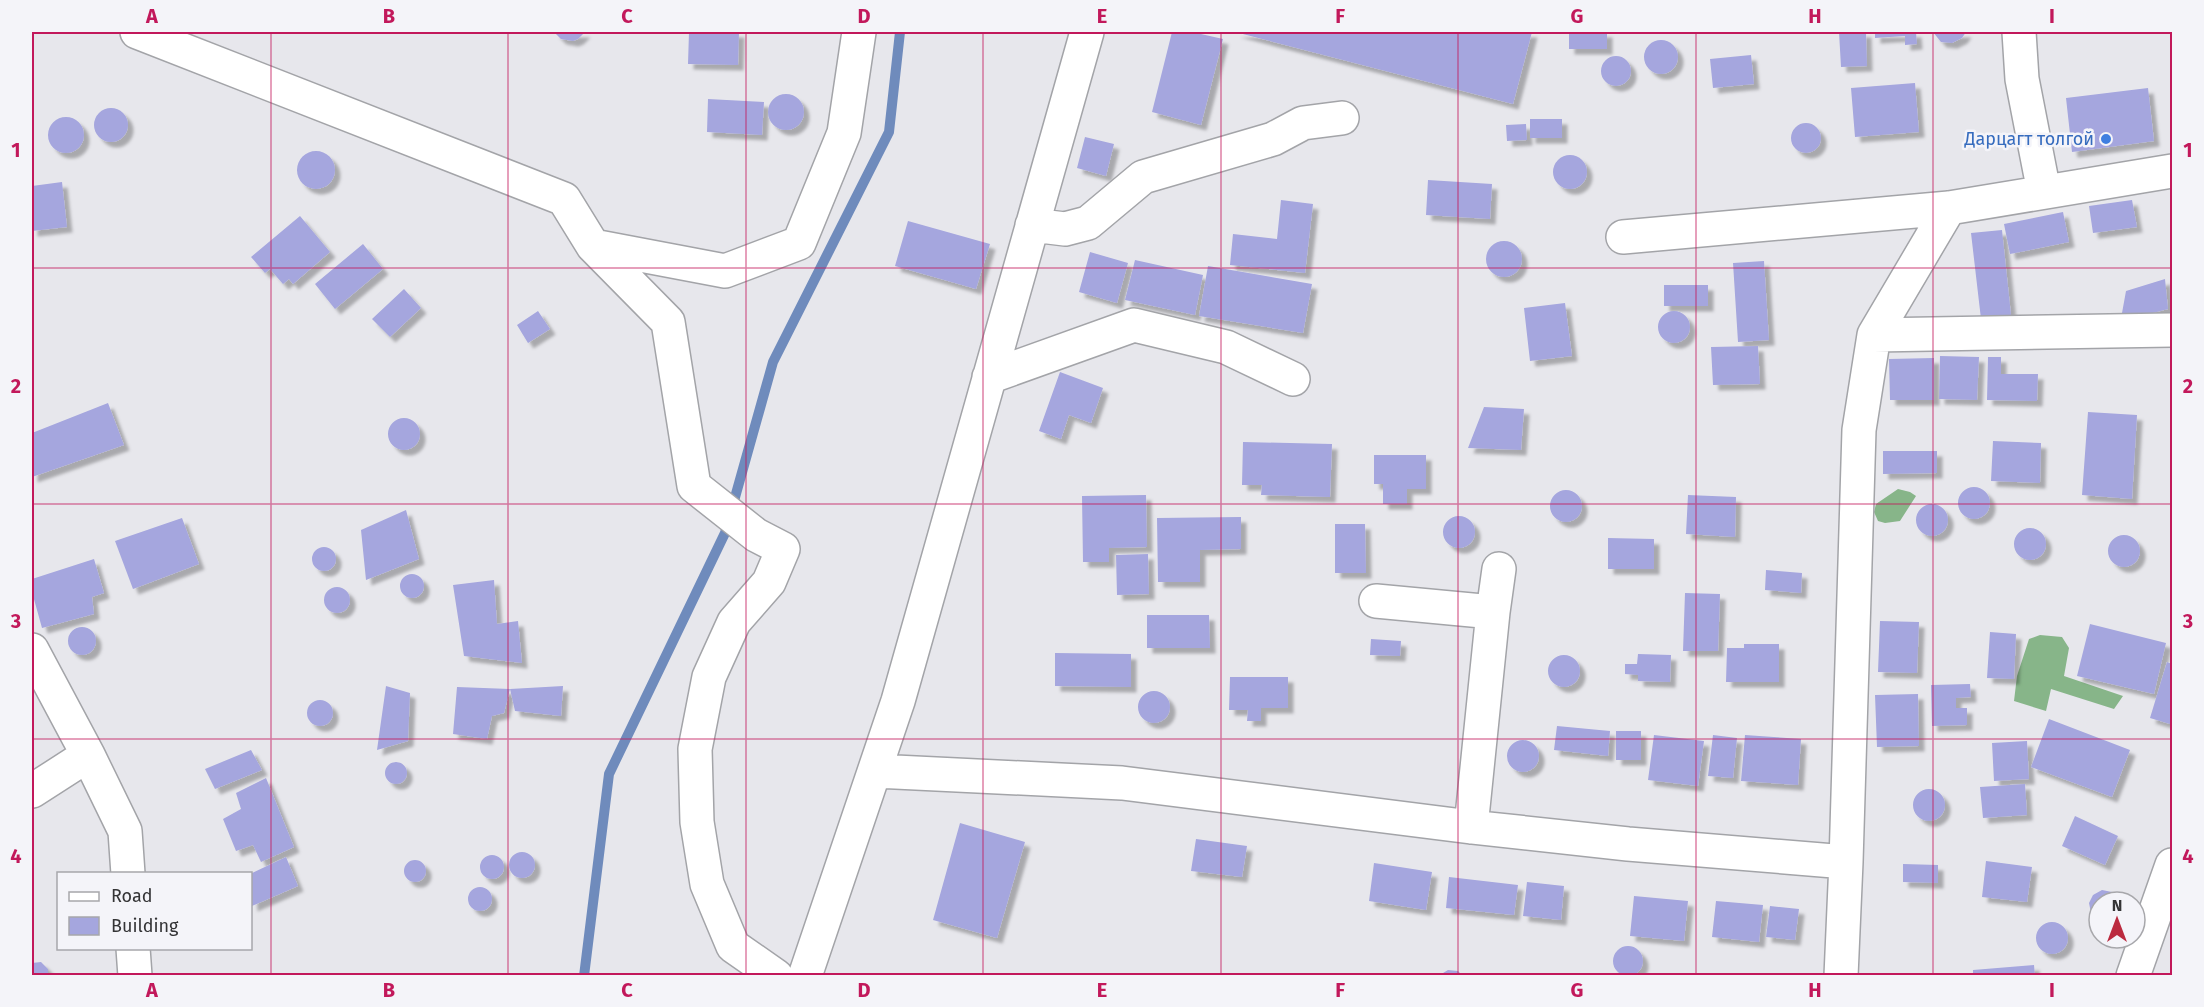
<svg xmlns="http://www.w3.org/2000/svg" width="2204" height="1007" viewBox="0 0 2204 1007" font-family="'Fira Sans',sans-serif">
<defs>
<filter id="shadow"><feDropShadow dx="5.5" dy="5.5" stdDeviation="1.5" flood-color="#0004"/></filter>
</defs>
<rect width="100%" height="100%" fill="#e7e7ec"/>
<!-- forest -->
<path fill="#87b589" d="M1898,489L1910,492L1916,496L1900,521L1885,523L1878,521L1874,512L1876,504Z
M2040,635L2062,637L2069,648L2064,676L2123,696L2114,709L2051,689L2046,711L2014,701L2017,676L2029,639Z"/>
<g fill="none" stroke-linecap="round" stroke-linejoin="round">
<!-- stream -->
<path stroke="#6f8bbc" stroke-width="10" d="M584,976L609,774L725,533L773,362L889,132L900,32"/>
</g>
<!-- building -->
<path fill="#a5a6de" filter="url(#shadow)" d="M554,32H585L578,39L573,41L561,39Z
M689,32H739L738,65L688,64Z
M1172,32H1192L1223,39L1201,125L1152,112Z
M1235,32H1532L1513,104Z
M1569,32H1607V49H1569Z
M1839,32H1866L1867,66L1841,67Z
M1875,32H1916L1917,44L1905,45V36L1875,38Z
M1933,32H1966L1962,38L1952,43L1941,42Z
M1644 57a17 17 0 1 1 34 0a17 17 0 1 1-34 0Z
M1751,55L1754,84L1713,88L1710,59Z
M1601 71a15 15 0 1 1 30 0a15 15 0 1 1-30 0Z
M1915,83L1919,132L1855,137L1851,88Z
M2148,88L2154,141L2072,152L2066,98Z
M768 112a18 18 0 1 1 36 0a18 18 0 1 1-36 0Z
M708,99L764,102L762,135L707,132Z
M94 125a17 17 0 1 1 34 0a17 17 0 1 1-34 0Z
M48 135a18 18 0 1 1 36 0a18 18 0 1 1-36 0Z
M1530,119H1562V138H1530Z
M1791 138a15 15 0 1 1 30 0a15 15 0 1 1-30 0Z
M1526,124L1527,140L1507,141L1506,125Z
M1085,137L1114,144L1106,176L1077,168Z
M297 170a19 19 0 1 1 38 0a19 19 0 1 1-38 0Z
M1553 172a17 17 0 1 1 34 0a17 17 0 1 1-34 0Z
M1428,180L1492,184L1490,219L1426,215Z
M62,182L67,227L32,231V186Z
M1281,200L1313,204L1305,273L1230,265L1233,234L1277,239Z
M2132,200L2137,227L2093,233L2089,206Z
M2063,212L2069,242L2010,254L2004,224Z
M300,216L330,252L293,284L289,279L283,284L270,269L265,273L251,257Z
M908,221L990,244L976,289L895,266Z
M2002,230L2011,315L1981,319L1971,233Z
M1486 259a18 18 0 1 1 36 0a18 18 0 1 1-36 0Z
M363,244L383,269L335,309L315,284Z
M1090,252L1128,263L1117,303L1079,292Z
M1135,260L1203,275L1195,315L1125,300Z
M1764,261L1769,340L1738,342L1733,263Z
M1208,266L1312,284L1303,333L1199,316Z
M2165,279L2168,309L2126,320L2122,313L2126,291Z
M1664,285H1708V306H1664Z
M404,289L421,308L390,337L372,319Z
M1565,303L1572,356L1530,361L1524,308Z
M538,311L550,329L528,343L517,325Z
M1658 327a16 16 0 1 1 32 0a16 16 0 1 1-32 0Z
M1758,346L1760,384L1713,385L1711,347Z
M1940,356L1979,357L1977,400L1939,399Z
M1988,357H2001V374H2038L2037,401L1987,400Z
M1934,358V400H1890L1889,359Z
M1060,372L1103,388L1091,423L1069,415L1061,439L1039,431Z
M108,403L124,445L32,477V433Z
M1484,407L1524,409L1521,450L1468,448Z
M2088,412L2137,415L2132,499L2082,495Z
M388 434a16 16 0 1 1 32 0a16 16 0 1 1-32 0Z
M1993,441L2041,443L2040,483L1991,481Z
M1243,442L1332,444L1330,497L1261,495L1262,485H1242Z
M1883,451H1937V473L1883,474Z
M1374,455H1426V489H1407V504H1383V484H1374Z
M1958 503a16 16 0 1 1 32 0a16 16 0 1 1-32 0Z
M1550 506a16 16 0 1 1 32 0a16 16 0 1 1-32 0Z
M1146,495L1147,547L1109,548V562H1083L1082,496Z
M1688,495L1736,497L1735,537L1686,534Z
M1916 520a16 16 0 1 1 32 0a16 16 0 1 1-32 0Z
M406,510L419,559L366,580L361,530Z
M1443 532a16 16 0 1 1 32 0a16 16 0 1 1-32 0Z
M1241,517V549L1200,550V582H1158L1157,518Z
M182,518L199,564L133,589L115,541Z
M1335,524H1365L1366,573H1335Z
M2014 544a16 16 0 1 1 32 0a16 16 0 1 1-32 0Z
M2108 551a16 16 0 1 1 32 0a16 16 0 1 1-32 0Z
M1608,538L1654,539V569H1608Z
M312 559a12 12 0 1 1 24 0a12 12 0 1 1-24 0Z
M1148,554L1149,594L1117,595L1116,555Z
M94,559L104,593L92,597L94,614L42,628L32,592V579Z
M1766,570L1802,573L1801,593L1765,590Z
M400 586a12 12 0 1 1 24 0a12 12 0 1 1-24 0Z
M494,580L497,624L518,621L522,663L464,656L453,585Z
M324 600a13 13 0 1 1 26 0a13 13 0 1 1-26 0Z
M1685,593L1720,594L1718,651H1683Z
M1147,615H1209L1210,648H1147Z
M1880,621L1919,622L1917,673L1878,672Z
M2090,624L2166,643L2154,694L2077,676Z
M68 641a14 14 0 1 1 28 0a14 14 0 1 1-28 0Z
M1990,632L2016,634L2014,679L1987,678Z
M1371,639L1401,641L1400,656L1370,655Z
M1744,644H1779V682H1726L1727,648H1744Z
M1055,653L1131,654V687L1055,686Z
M1638,654L1671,655L1670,682L1638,681V675L1625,674V664H1637Z
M1548 671a16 16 0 1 1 32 0a16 16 0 1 1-32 0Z
M2167,662L2172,664V715L2170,724L2150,718Z
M1230,677H1288V708H1261V721H1247L1248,710H1229Z
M1970,684L1971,697L1956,698V708H1967V725L1932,726L1931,685Z
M386,686L410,693L408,741L377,750Z
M563,686L561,716L515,711L510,689Z
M457,687L510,689L504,713L492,716L487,739L453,734Z
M1138 707a16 16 0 1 1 32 0a16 16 0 1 1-32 0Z
M1918,694L1919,746L1877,747L1875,695Z
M307 713a13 13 0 1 1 26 0a13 13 0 1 1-26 0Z
M2049,719L2130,750L2112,797L2031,767Z
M1557,726L1610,731L1608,756L1554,750Z
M1616,731H1641V760H1616Z
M1654,735L1704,741L1698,786L1648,780Z
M1713,735L1737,738L1733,778L1708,776Z
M1745,735L1801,739L1798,785L1741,781Z
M1507 756a16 16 0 1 1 32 0a16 16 0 1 1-32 0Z
M2027,741L2029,779L1994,781L1992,743Z
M251,750L262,770L215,789L205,769Z
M385 773a11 11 0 1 1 22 0a11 11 0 1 1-22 0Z
M266,778L294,847L261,862L253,845L236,851L223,819L241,809L236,793Z
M2025,784L2027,815L1983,818L1980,787Z
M1913 805a16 16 0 1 1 32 0a16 16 0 1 1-32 0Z
M2075,816L2118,836L2105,865L2062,846Z
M960,823L1025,842L997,938L933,920Z
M1196,839L1247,846L1242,877L1191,871Z
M509 865a13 13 0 1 1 26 0a13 13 0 1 1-26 0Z
M480 867a12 12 0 1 1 24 0a12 12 0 1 1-24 0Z
M286,857L298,886L252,906L250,874Z
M404 871a11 11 0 1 1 22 0a11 11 0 1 1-22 0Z
M1986,861L2032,867L2027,902L1982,897Z
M1374,863L1432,872L1426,910L1369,901Z
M1903,864L1938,865V883L1903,882Z
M1449,877L1518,885L1514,915L1446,908Z
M1527,882L1564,886L1561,920L1523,916Z
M468 899a12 12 0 1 1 24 0a12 12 0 1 1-24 0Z
M2102,890L2112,892L2120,902H2099V920L2091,913L2089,903L2093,895Z
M1634,896L1688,901L1684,941L1630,936Z
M1716,901L1763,905L1759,942L1712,937Z
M1770,906L1799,909L1795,940L1766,937Z
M2036 938a16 16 0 1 1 32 0a16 16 0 1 1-32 0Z
M1613 961a15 15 0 1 1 30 0a15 15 0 1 1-30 0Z
M41,962L48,969V976H32V963Z
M2034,965L2035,976H1973V970Z
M1448,970L1458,971L1463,976H1438Z"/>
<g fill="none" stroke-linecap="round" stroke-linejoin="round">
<!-- minor casing -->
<g stroke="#a3a4a8" stroke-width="36">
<path id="minor" d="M137,32L564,199L593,246L668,322L694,486L756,535L783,549L769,582L734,622L709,677L695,749L697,822L707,884L733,946L776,976
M2019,32L2022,79L2044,192
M1032,225L1065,229L1088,223L1143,177L1273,139L1303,123L1342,118
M1623,237L1949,208L2172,171
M593,246L725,271L799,243L844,133L859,32
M1874,335L2172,330
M989,377L1134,325L1226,347L1293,379
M1376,601L1493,612
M32,650L88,755L125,831L128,874
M875,771L1122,783L1471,827L1628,844L1846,862
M32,791L88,755
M1471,827L1493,612L1499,569
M133,948L135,976
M805,976L898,701L1087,32
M1841,976L1846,862L1859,430L1874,335L1949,208
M2133,976L2172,865"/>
</g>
<!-- minor -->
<use href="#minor" stroke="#fff" stroke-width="33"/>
</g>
<!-- grid -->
<path fill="none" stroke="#c2185b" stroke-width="1.5" stroke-opacity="0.55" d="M271,32V976M508,32V976M746,32V976M983,32V976M1221,32V976M1458,32V976M1696,32V976M1933,32V976M32,268H2172M32,504H2172M32,739H2172"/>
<!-- markers -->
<circle fill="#3f7fe0" stroke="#f4f4f9" stroke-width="2" cx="2106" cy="139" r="6"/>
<g text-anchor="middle" stroke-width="5" stroke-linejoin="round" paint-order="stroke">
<!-- shop labels -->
<g font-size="18" fill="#366cbe" stroke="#f4f4f9" text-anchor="end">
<text x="2094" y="145">Дарцагт толгой</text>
</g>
</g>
<!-- border -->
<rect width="2204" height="1007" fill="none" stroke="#f4f4f9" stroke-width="66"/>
<!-- legend -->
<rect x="57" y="872" width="195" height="78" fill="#f4f4f9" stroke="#a7a7ab" stroke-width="1.5"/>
<rect x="69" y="892" width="30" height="9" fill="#ffffff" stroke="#a7a7ab" stroke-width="1.5"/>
<text x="111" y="902" font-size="18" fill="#343436">Road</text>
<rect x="69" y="917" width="30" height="18" fill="#a5a6de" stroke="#a7a7ab" stroke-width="1.5"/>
<text x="111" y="932" font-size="18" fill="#343436">Building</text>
<!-- north arrow -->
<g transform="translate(2117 920)"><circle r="28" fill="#f4f4f9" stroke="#a7a7ab" stroke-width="1.5"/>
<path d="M0-4.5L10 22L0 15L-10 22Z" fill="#bb2a3f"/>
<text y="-9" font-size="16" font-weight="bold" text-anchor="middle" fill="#343436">N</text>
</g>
<rect x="33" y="33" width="2138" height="941" fill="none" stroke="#c2185b" stroke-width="2"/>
<g font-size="20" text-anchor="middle" font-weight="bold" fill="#c2185b">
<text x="152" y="23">A</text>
<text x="389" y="23">B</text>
<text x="627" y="23">C</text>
<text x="864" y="23">D</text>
<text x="1102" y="23">E</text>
<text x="1340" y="23">F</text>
<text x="1577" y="23">G</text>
<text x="1815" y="23">H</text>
<text x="2052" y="23">I</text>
<text x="16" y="157">1</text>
<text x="2188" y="157">1</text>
<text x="16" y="393">2</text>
<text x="2188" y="393">2</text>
<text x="16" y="628">3</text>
<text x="2188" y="628">3</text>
<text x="16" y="863">4</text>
<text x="2188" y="863">4</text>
<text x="152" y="997">A</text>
<text x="389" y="997">B</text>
<text x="627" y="997">C</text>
<text x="864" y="997">D</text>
<text x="1102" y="997">E</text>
<text x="1340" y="997">F</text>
<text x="1577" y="997">G</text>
<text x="1815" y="997">H</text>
<text x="2052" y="997">I</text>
</g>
</svg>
